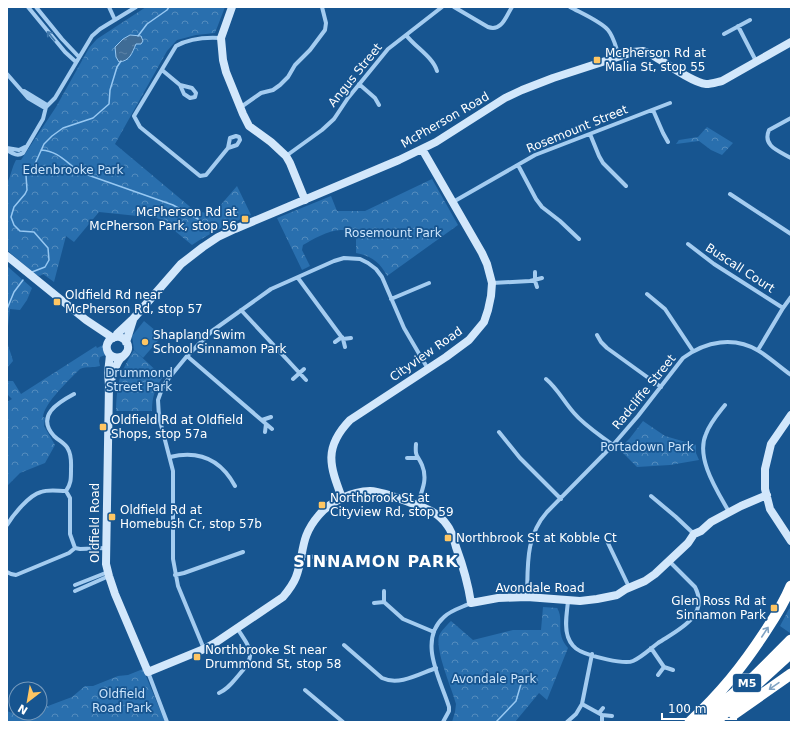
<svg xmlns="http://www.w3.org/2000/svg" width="798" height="729" viewBox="0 0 798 729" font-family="'DejaVu Sans',sans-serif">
<defs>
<pattern id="forest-crowns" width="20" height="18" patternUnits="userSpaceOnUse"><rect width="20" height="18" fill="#296fae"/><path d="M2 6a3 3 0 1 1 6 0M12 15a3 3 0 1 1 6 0" fill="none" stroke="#548cbe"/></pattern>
<pattern id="water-ripples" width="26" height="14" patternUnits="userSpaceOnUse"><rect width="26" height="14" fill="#3f6c96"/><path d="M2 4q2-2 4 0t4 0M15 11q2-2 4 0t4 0" fill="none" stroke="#5c82a6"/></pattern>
</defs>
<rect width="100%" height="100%" fill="#175590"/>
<!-- grass -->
<path fill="#296fae" d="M144,321L162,336L143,358L134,350L132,336Z"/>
<!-- forest -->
<path fill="url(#forest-crowns)" d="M146,7H225L215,33L196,35L177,40L167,51L115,144L195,211L213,214L237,186L251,215C230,223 210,233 192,245L164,222L157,218L99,212L74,242L66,236L54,282L43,274L40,276L36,275L7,250V183C11,176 12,167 16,160H21L56,107L89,48L97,39Z
M707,127L733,143L722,155L711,150L699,141L676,144L679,140L698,137Z
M432,179L458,225L387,276C380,262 371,256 356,253V239C354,237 351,234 349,232C336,225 314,239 303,245L302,250L310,266L302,270L277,218L331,196L337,211H365Z
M7,266L32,288L27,300L20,310L10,309L7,335Z
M7,337C7,346 11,352 13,361L7,368Z
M105,344L108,354L100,357L99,361L100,366C93,368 87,366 80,369C70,379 44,403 43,417L45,418L44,426L55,445L45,463L20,473L7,486V402L12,399L8,395L7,381H13L21,394L96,346L97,348Z
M134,350L163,377C155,388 152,397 152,411H116C117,383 119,374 134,350Z
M643,421L665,436L696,445V453L699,460L670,465L637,467L619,449L630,438Z
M543,607L557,608C565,620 554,632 568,648L547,700L539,693L515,722H452L455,712L456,704C452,689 435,651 439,636C441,631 447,625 451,621L473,640L513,630H541Z
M791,608V632L790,633L780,626L789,609Z
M143,669L165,722H7V711C19,716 27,713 40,713V707L48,706L72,697L85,686H93L118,676L128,675Z"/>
<!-- water -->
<path fill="url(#water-ripples)" stroke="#97c8f2" d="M130,35L141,36L143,41L141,44H136C132,53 130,61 119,62L116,57L115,47L123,39Z"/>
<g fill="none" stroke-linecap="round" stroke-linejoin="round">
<!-- stream -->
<path stroke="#97c8f2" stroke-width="1.5" d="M138,36L147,24L167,10L169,7
M41,150C63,152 67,166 85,174L173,205L198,219L209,229
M32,272L45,267L49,260L48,248L34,232L20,231L14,225L11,217L14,207L25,194L27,190L26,175L27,172L34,166L44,144L52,136L63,128L93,118L109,104L110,90L117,67L121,61
M7,309L14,292L23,280
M496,722L516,701L521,684L525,681"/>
<!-- street -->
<path stroke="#a4ccf0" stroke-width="4" d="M28,7L65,52L76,62
M36,7L62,39L79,57
M109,7L115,20
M454,7L488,27C502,32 506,16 512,7
M570,7C581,13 600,21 608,30C614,37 616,48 619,56
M738,26L756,61
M724,34L750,20
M406,35C415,47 433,57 437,71
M221,38C205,37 190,38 176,46L134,116L140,127L200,176L206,175L228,148L230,138L236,136L239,137L240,140L237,145L228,148
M162,70L180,85
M7,74L28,98L45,108
M359,84L375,98L379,105
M180,85L192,88L196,93L195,97L190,98L184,94Z
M24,91L47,105
M241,107L261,93L273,90L280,85L288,77L295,65L310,50L325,30L326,23L322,7
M653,110L663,133L668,142
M791,118L769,130C762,146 779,151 791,158
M590,134L599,156L603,163L626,186
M7,148L19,150L25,147
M7,150C12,153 17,157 23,153L43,119L46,107L55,98L92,36L100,29L136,7
M286,156L322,130L334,119L348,98L388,49L442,7
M518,165L536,199L542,207L560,221L579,239
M730,194L791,234
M453,202L535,155L670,103
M688,244L714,264L783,308
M535,272V281L537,287
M298,278L343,339L345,347
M492,283L530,281L542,278
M647,294L665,309L693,351
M391,299L429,283
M241,310L306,380
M597,335L601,342L607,348L661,387
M343,339L351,338
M335,342L342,337
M758,350L783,308L791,297
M187,356L272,429
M293,379L304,369
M546,379C558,389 564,402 574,413C585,426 600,435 613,445
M74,394C57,403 36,416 54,436C59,441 65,443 68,449C72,456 71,463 71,470C71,479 71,484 66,491L70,498V534L75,548
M725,405C718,414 710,423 706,434C695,458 718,492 729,512
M262,420L271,417
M265,432L266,424
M499,432L520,458L561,499
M416,444C415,457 417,454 422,465C428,479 422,491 417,505
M170,457C199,450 221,460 235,486
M407,458H417
M651,496L676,517L694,534
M7,525C13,515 29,495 41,492C49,489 58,491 66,491
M607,541L629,587
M301,555L328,559
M7,572L11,574L16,575L69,553L75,548L80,549L106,548
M175,575L184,573L243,552
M75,585L108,572
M75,591L109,576
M527,597C528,566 525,537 547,512L613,445L638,416L683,358C706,341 734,336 759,351C770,358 780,367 791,375
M568,601C567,613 564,626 568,637C570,643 575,649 580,651C590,656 624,665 633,661C642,657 650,649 658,643C678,630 710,616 695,587L669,561
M384,602L403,619L434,632
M374,603L384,602V591
M344,645L382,678C399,686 419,674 436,668
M651,648L664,667
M204,649L178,586L173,559V471L159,417L158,400L163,386L169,378L187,356L212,331L271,289L334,261L344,258L360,259L368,263L376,269L382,277L404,328L428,369
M148,672L167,722
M658,675L664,667L673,670
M305,690L343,722
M219,693C228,689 232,683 238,676C257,655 252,651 237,628
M582,704L602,715
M599,713L603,708
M443,722L449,711V707C441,680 417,641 444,617C451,610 463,607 471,603
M567,722L576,714L582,704L592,654
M602,722V715L612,716"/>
<!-- secondary -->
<path stroke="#d2e7fb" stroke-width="8" d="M232,7L221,38L223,60L226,72L243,114L249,126L271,142L286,156L290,163L305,200
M7,256L86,320L113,338
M116,337L117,334L133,319L181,264L203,247L218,237L235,229L399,160L436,142L505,98L522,90L553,78L633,52L643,51L651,54C664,62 693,83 706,84C712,84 717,82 722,81L791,42
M126,342L133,320
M110,355L108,373L109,385L106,564L109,576L115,594L148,672L204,649L215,643L283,597C288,591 293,585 296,577C305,553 299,538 319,515C330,502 352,491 370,491C384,492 398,498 411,503C425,508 438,512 447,525C452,531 454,539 456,547C463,566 468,583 471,603L498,598L527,597L580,601L597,599L617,595L626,589L645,581L655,574L688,543L694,534L701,531L711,522L741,506L767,495
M110,383C113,375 115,366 120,359C123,356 127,354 128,349C129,341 121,335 114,337C100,343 108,363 123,356
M791,415L771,444L765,469V489L770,509L791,541
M342,498C330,466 323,448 350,420L446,357L469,340L484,322L488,310L491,296L492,283L487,264L482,253L422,149"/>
<!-- highway -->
<path stroke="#fff" stroke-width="11" d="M734,714L791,674
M690,722C721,693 742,667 765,632C775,617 784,603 791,586
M700,722L755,676L791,640
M715,722L791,653"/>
</g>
<!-- one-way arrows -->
<defs><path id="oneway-shaft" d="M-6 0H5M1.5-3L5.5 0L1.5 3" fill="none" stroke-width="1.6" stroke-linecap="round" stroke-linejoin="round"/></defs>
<use stroke="#4179ad" href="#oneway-shaft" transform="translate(51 36) rotate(-129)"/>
<g stroke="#7fa2c2">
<use href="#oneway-shaft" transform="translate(765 632) rotate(-57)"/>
<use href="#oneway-shaft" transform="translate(774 686) rotate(145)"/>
</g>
<!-- markers -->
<g fill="#ffc663" stroke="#175590" stroke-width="1.5">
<rect x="593" y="56" width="8" height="8" rx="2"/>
<rect x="241" y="215" width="8" height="8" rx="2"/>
<rect x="53" y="298" width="8" height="8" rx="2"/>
<circle cx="145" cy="342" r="4"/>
<rect x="99" y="423" width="8" height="8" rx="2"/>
<rect x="318" y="501" width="8" height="8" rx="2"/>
<rect x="108" y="513" width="8" height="8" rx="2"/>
<rect x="444" y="534" width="8" height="8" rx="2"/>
<rect x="770" y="604" width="8" height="8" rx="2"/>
<rect x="193" y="653" width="8" height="8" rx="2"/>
</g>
<g text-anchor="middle" stroke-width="3.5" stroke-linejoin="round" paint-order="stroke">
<!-- shield labels -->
<rect fill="#175590" stroke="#b9ccde" stroke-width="1" x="733" y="674" width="28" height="18" rx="3"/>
<g font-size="11" font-weight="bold" fill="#fff">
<text x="747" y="687">M5</text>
</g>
<!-- poi labels -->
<g font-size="12" fill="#fff" stroke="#175590" text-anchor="start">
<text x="605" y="57">McPherson Rd at<tspan x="605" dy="14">Malia St, stop 55</tspan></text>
<text x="237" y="216" text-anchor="end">McPherson Rd at<tspan x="237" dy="14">McPherson Park, stop 56</tspan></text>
<text x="65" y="299">Oldfield Rd near<tspan x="65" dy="14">McPherson Rd, stop 57</tspan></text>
<text x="153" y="339">Shapland Swim<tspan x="153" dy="14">School Sinnamon Park</tspan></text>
<text x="111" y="424">Oldfield Rd at Oldfield<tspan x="111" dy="14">Shops, stop 57a</tspan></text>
<text x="330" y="502">Northbrook St at<tspan x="330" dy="14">Cityview Rd, stop 59</tspan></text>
<text x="120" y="514">Oldfield Rd at<tspan x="120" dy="14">Homebush Cr, stop 57b</tspan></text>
<text x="456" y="542">Northbrook St at Kobble Ct</text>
<text x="766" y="605" text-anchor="end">Glen Ross Rd at<tspan x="766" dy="14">Sinnamon Park</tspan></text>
<text x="205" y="654">Northbrooke St near<tspan x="205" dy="14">Drummond St, stop 58</tspan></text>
</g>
<!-- street labels -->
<g font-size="12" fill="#fff" stroke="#175590">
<text transform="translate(355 75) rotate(-51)" y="4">Angus Street</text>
<text transform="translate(445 120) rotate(-30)" y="4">McPherson Road</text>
<text transform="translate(577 129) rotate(-22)" y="4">Rosemount Street</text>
<text transform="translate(740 268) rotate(33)" y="4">Buscall Court</text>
<text transform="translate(426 354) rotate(-35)" y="4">Cityview Road</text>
<text transform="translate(644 392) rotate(-51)" y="4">Radcliffe Street</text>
<text transform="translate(95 523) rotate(-90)" y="4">Oldfield Road</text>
<text x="540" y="592">Avondale Road</text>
</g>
<!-- park labels -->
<g font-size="12" fill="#cbe4fb" stroke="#175590">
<text x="73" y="174">Edenbrooke Park</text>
<text x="393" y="237">Rosemount Park</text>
<text x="139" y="377">Drummond<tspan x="139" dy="14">Street Park</tspan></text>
<text x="647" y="451">Portadown Park</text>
<text x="494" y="683">Avondale Park</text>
<text x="122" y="698">Oldfield<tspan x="122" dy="14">Road Park</tspan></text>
</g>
<!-- district labels -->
<g font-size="16" font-weight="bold" letter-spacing="1" fill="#fff" stroke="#175590">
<text x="376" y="567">SINNAMON PARK</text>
</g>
</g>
<!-- border -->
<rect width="798" height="729" fill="none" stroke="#ffffff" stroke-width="16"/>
<!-- north arrow -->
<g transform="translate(28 701) rotate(211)"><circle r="19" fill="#175590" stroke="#7499bc"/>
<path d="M0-3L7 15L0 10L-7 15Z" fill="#ffc663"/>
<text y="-6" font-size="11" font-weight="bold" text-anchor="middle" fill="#ffffff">N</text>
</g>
<!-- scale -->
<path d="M662 713v6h74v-6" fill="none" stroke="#ffffff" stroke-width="2"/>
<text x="668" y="713" font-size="12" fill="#ffffff" stroke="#175590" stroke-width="3" paint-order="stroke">100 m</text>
</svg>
